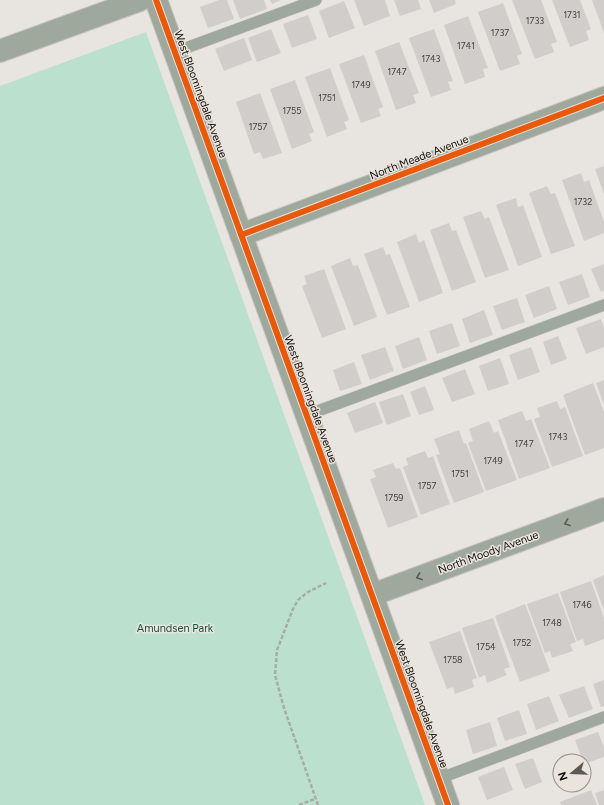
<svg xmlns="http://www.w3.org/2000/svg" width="604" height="805" viewBox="0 0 604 805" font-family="Figtree,sans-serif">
<rect width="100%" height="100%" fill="#e8e4e0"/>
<!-- green -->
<path fill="#bbe0cd" d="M146,32L425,805H0V86Z"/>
<!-- building -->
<path fill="#d1cdca" d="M219,0H227L234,19L208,28L200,7Z
M233,0H264L267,9L240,19Z
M270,0H281L272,4Z
M354,0H385L390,16L364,26Z
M394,0H418L421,9L400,16Z
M429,0H455L456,4L434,13Z
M512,0H541L557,42L551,44L554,52L535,59Z
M552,0H580L591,29L586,31L589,40L570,47Z
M592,0H604V33Z
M344,1L355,28L329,38L319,11Z
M503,3L522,54L517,56L520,64L500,71L478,12Z
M308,15L317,39L292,48L283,24Z
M468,16L488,68L483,69L485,77L465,84L444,25Z
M271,29L281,53L257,62L248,38Z
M434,29L453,81L448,82L451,90L431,97L409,38Z
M244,38L252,60L224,71L215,49Z
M399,42L419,93L413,95L416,103L396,110L375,51Z
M364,55L383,107L378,109L381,116L361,123L339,64Z
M330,68L349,120L344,122L347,129L327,137L305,77Z
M295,80L314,132L309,134L312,141L292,149L270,89Z
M260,93L282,153L263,159L260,152L254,154L236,102Z
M604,166V194L595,169Z
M581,173L584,182L589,180L604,222V233L584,241L562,180Z
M547,186L551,194L555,193L575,246L551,254L529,193Z
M516,198L518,207L523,205L542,257L518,266L496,205Z
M481,211L485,219L489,217L509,270L485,278L463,217Z
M449,223L452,231L456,230L476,282L452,291L430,230Z
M416,234L419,243L424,240L443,293L419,302L397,242Z
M383,247L386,255L390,254L410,307L387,315L364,254Z
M350,258L353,266L358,265L377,317L354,326L331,266Z
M604,264V291L601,292L591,269Z
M324,269L346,329L322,338L302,286L307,284L304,276Z
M582,274L590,297L568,305L559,282Z
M549,286L557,309L534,318L525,295Z
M517,298L525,322L502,330L493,306Z
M484,310L493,335L470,343L462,319Z
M601,319L604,328V347L586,354L576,328Z
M452,323L460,346L437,354L429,331Z
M558,336L567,359L551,365L543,342Z
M419,337L427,360L403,369L395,346Z
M385,347L394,371L370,380L361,355Z
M531,347L540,372L518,380L509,355Z
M500,358L509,384L488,391L479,366Z
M354,362L362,384L340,391L333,370Z
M465,369L475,394L452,402L442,378Z
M604,380V405L596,383Z
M593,383L604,412V448L585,455L563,395Z
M425,386L434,410L419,415L410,392Z
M403,394L411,416L387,425L379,402Z
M557,401L560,409L565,407L583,456L552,467L534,419L540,417L537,408Z
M375,402L383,423L355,433L347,413Z
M522,411L526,421L531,419L550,468L519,479L498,420Z
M489,421L494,433L498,431L517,480L486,491L468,443L473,441L469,429Z
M459,430L464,444L466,443L484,492L454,503L436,455L440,454L434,439Z
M425,451L428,458L433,456L450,504L421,515L403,467L408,465L406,458Z
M393,463L396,469L400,468L418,517L388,528L370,479L376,477L373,470Z
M604,575V611L593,580Z
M591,581L604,618V639L585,646L583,639L577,641L560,592Z
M558,593L576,642L570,644L573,651L552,658L550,651L545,653L527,604Z
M525,604L550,671L520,682L495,616Z
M493,618L510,667L504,669L507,675L487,683L485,675L479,678L462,628Z
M460,631L477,678L472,680L474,687L455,694L453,687L447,689L429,642Z
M604,680V706L601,707L593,684Z
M584,686L593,709L569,718L559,695Z
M549,696L559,721L536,730L527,704Z
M519,710L527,734L505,741L497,718Z
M490,722L497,746L473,754L466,730Z
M598,732L604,747V757L584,764L575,740Z
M533,758L542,782L525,789L515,764Z
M504,767L513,790L487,800L478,777Z
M591,790L597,805H561L560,802Z
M604,790V805H599L595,793Z"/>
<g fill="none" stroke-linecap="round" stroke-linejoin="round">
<!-- service casing -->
<g stroke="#c5c2bf" stroke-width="12">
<path id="service" d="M175,52L316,0
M307,415L604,305
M438,779L604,717"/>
</g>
<!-- minor casing -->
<g stroke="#c5c2bf" stroke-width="24">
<path id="minor" d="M156,0L448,805
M0,51L140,0
M241,235L604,98
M372,595L604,509"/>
</g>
<!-- path -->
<path stroke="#a8ada4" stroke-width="2.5" stroke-dasharray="4 2" stroke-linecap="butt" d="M299,805L315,799
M318,805L284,708L275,675L277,650L293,609L298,600L308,592L326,583"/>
<!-- service -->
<use href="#service" stroke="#9fa89d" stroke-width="11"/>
<!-- minor -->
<use href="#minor" stroke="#9fa89d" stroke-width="22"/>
<!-- cycleway casing -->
<g stroke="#ebe4dc" stroke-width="8">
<path id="cycleway" d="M156,0L448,805
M241,235L604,98"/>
</g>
<!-- cycleway -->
<use href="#cycleway" stroke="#e8590c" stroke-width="6"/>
</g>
<!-- one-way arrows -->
<defs><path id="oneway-chevron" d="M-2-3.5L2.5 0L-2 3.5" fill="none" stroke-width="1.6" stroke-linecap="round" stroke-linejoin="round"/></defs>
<g stroke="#585b54">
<use href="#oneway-chevron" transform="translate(567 523) rotate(160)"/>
<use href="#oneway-chevron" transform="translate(419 577) rotate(160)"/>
</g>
<g text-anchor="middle" stroke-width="3" stroke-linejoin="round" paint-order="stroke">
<!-- number labels -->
<g font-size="9" fill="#42403d">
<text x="572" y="18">1731</text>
<text x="535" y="24">1733</text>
<text x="500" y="36">1737</text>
<text x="466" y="49">1741</text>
<text x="431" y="62">1743</text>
<text x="397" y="75">1747</text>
<text x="361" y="88">1749</text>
<text x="327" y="101">1751</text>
<text x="292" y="114">1755</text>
<text x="258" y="130">1757</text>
<text x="583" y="205">1732</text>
<text x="558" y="440">1743</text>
<text x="524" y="447">1747</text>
<text x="493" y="464">1749</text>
<text x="460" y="477">1751</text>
<text x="427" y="489">1757</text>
<text x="394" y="501">1759</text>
<text x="582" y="608">1746</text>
<text x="552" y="626">1748</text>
<text x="522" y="646">1752</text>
<text x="486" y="650">1754</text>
<text x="453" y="663">1758</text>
</g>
<!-- street labels -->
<g font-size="11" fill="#100e0b" stroke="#ebe4dc">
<text transform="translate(201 94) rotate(70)" y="4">West Bloomingdale Avenue</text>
<text transform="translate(419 157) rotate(-21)" y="4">North Meade Avenue</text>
<text transform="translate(311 399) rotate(70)" y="4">West Bloomingdale Avenue</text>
<text transform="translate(488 552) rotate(-20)" y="4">North Moody Avenue</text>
<text transform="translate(422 704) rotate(70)" y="4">West Bloomingdale Avenue</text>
</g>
<!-- park labels -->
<g font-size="11" fill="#0f553d" stroke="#ebe4dc">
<text x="175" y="632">Amundsen Park</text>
</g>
</g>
<!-- north arrow -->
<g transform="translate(572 773) rotate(251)"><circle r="19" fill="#ebe4dc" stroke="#938e88"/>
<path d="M0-3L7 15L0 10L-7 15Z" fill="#5c5956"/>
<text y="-6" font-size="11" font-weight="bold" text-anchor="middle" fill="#100e0b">N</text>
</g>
</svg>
